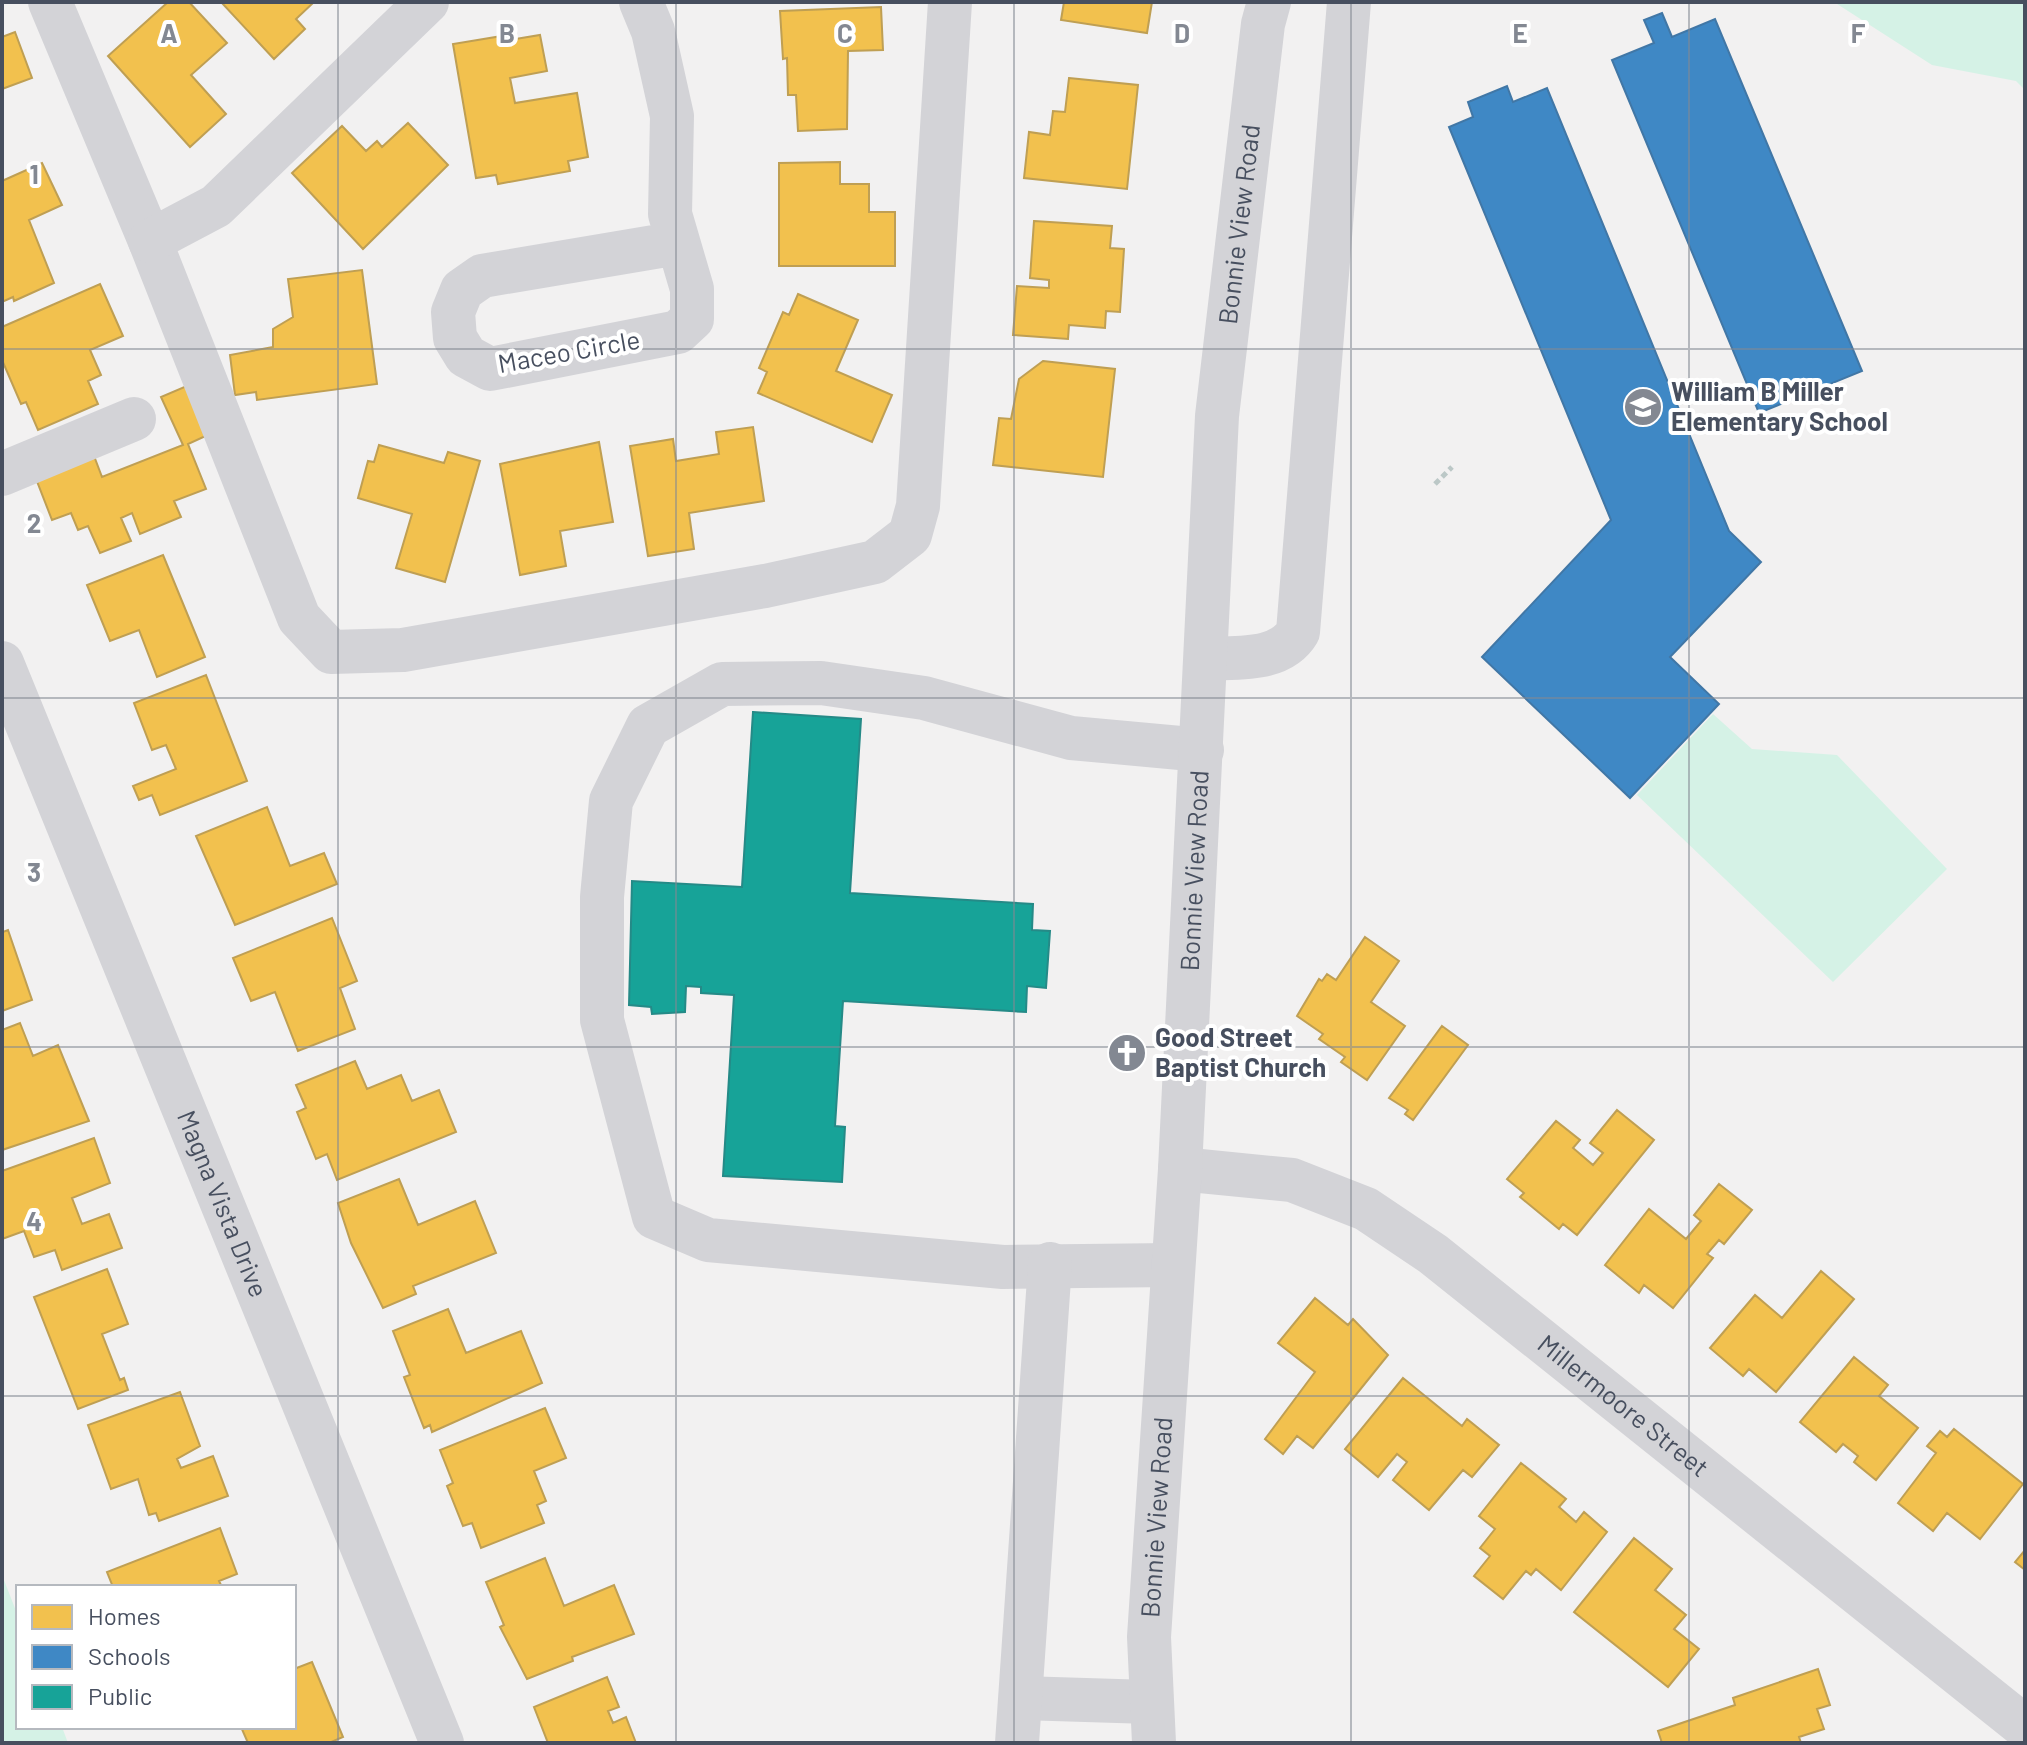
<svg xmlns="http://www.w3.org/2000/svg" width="2027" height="1745" viewBox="0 0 2027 1745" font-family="Barlow,sans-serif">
<rect width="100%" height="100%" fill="#f2f1f1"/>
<!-- green -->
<path fill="#d5f2e6" d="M1834,2H2025V90L2016,81L1932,65Z
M1713,714L1752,749L1837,755L1947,869L1833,982L1637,795Z
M2,1575L18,1616V1727H62L68,1743H2Z"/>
<!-- homes -->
<path fill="#f2c14e" stroke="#bf9f53" stroke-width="2" d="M168,2H189L227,43L191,75L226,114L190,147L108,56Z
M221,2H314L296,19L305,29L274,59Z
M1064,2H1152L1147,33L1061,20Z
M881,7L883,50L848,51L847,129L798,131L796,95H788L787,58L783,59L780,11Z
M15,32L32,78L2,89V37Z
M540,35L547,71L510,78L515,103L577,93L588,157L568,161L570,171L498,184L496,175L476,178L453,44L502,36L503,41Z
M1069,78L1138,85L1127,189L1024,178L1029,132L1050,135L1053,111L1065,112Z
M408,123L448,165L363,249L292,173L342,126L366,151L377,141L382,147Z
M840,162V184H869V212H895V266H779V163Z
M42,163L62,205L29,220L54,283L14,301L13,297L2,302V181Z
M1034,221L1112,226L1110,248L1124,249L1120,312L1106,311L1105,328L1069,325L1068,339L1013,335L1017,286L1049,288V280L1030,278Z
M362,270L377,384L257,400L256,392L235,395L230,355L273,347V329L293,317L288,279Z
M100,284L123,336L90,350L101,375L88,381L98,404L38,430L26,402L21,404L2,360V327Z
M798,294L858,320L836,371L892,395L872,442L758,393L767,372L759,368L783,312L789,315Z
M1043,361L1115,369L1103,477L993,465L999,418L1011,419L1019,379Z
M189,385L210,434L188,444L206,489L174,501L181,517L140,534L132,513L121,518L131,541L100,553L88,526L78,530L71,513L52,520L33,471L91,448L102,477L183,445L161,397Z
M753,427L764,501L689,513L694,549L648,556L630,446L673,439L676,461L719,454L716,432Z
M599,442L613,522L560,531L566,566L520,575L500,464Z
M379,445L444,463L448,452L480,461L445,582L396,568L412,514L358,498L368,461L374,462Z
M163,555L205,657L157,677L139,630L110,641L87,585Z
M206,675L247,781L160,815L152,795L139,800L133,786L176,769L166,745L152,750L134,703Z
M267,807L290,866L324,853L337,884L235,925L196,836Z
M332,918L357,981L340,988L355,1029L298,1051L275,992L251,1001L233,958Z
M2,928L3,932L8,930L32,1000L2,1011Z
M1365,937L1399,961L1371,1002L1405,1026L1367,1080L1341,1062L1345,1057L1319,1039L1323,1034L1297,1016L1319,979L1322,981L1327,974L1336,980Z
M20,1023L33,1056L58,1045L89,1121L2,1150V1030Z
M1442,1026L1468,1045L1413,1120L1405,1114L1408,1110L1389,1098Z
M355,1061L367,1089L401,1075L412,1101L439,1090L456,1132L337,1180L327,1154L316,1159L297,1112L306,1108L296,1085Z
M1617,1110L1654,1140L1577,1235L1563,1224L1559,1229L1520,1197L1524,1193L1507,1179L1556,1121L1580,1140L1573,1148L1593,1165L1603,1153L1590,1143Z
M94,1138L110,1183L72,1198L82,1224L109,1214L122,1248L62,1270L55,1250L34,1257L24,1231L2,1239V1171Z
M399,1179L418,1225L475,1201L496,1253L413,1286L416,1294L383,1308L351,1243L338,1203Z
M1719,1184L1752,1210L1724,1244L1719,1240L1707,1254L1713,1258L1673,1308L1644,1285L1639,1293L1605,1265L1649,1209L1686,1239L1701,1221L1694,1215Z
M107,1269L128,1324L102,1334L120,1380L124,1378L128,1390L78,1409L34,1297Z
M1821,1271L1854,1299L1776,1392L1749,1369L1743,1376L1710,1348L1755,1295L1782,1318Z
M1315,1298L1348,1325L1353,1319L1388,1355L1313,1448L1297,1436L1283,1454L1265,1439L1315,1372L1278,1343Z
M448,1309L466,1353L521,1331L542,1383L432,1432L430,1425L424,1428L404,1377L410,1375L393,1331Z
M1854,1357L1888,1385L1879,1396L1918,1428L1876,1480L1854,1462L1858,1456L1843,1444L1836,1452L1800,1422Z
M1403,1378L1462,1426L1467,1419L1499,1445L1472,1477L1463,1470L1429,1510L1393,1480L1407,1462L1397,1454L1378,1477L1345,1449Z
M180,1392L200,1446L177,1459L181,1468L213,1456L228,1496L159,1521L156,1513L149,1515L138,1479L111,1489L88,1425Z
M545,1408L566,1458L534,1471L546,1501L537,1505L544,1523L481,1548L472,1523L463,1526L447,1486L453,1483L440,1450Z
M1954,1429L2023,1484L1980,1539L1947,1513L1933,1531L1898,1503L1936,1453L1927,1446L1940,1431L1947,1437Z
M1521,1463L1566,1499L1559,1507L1576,1522L1584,1512L1607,1532L1561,1590L1536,1569L1531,1575L1526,1571L1503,1599L1474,1576L1490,1556L1480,1548L1495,1529L1479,1516Z
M220,1528L237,1574L219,1581L222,1587H113L107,1572Z
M1634,1538L1672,1569L1655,1590L1686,1615L1674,1629L1699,1649L1668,1687L1574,1612Z
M2025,1550V1570L2015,1562Z
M545,1558L564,1606L614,1585L634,1634L572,1657L573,1661L527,1679L500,1627L504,1625L486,1582Z
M312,1662L343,1737L329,1743H248L241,1727H294V1669Z
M1818,1669L1830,1705L1817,1709L1824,1729L1799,1737L1801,1743H1662L1658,1731L1735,1705L1733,1698Z
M607,1677L619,1707L608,1711L613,1723L626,1717L636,1743H548L534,1707Z"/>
<!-- schools -->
<path fill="#3f88c5" stroke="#4177a6" stroke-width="2" d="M1662,13L1672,37L1715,19L1862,371L1759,413L1612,60L1654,43L1644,20Z
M1507,86L1513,102L1547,88L1729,531L1761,562L1670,657L1719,704L1630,798L1482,657L1611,520L1449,127L1473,117L1468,102Z"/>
<!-- public -->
<path fill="#17a398" stroke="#258a87" stroke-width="2" d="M753,712L861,719L850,893L1033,904L1032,930L1050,931L1046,988L1027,986L1026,1012L843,1001L835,1126L845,1127L842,1182L723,1176L734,995L701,993V987L686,986L685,1012L652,1014L651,1007L629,1005L632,881L742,887Z"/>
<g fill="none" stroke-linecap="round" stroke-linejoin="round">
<!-- path -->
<path stroke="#bcc8c7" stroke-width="5" stroke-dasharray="6 4" stroke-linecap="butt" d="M1435,484L1452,467"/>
<!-- minor -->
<g stroke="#d3d3d7" stroke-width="44">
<path d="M50,2L150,241L299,618L331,652L403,650L765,586L875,562L910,535L918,506L950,2"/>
<path d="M641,2L653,31L672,116L670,214L692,289V319L678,332L490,369L466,356L455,338L453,312L462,290L482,276L678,243"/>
<path d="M150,241L216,206L427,2"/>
<path d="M2,474L134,419"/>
<path d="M1207,659C1238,657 1280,662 1298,632L1349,2"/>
<path id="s1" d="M2,663L442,1743"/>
<path id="s2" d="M1180,1169L1292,1180L1366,1209L1433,1254L2025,1727"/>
<path d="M1172,1265L1003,1267L708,1240L654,1217L602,1020V897L611,801L648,726L722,684L821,683L924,698L1071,738L1202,750"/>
<path d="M1021,1698L1150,1702"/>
<path d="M1017,1743L1050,1264"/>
<path id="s3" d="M1154,1743L1149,1637L1180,1169L1217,416L1263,24L1269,2"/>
</g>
</g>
<!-- grid -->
<path fill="none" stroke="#838892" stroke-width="2" stroke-opacity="0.55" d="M338,2V1743M676,2V1743M1014,2V1743M1351,2V1743M1689,2V1743M2,349H2025M2,698H2025M2,1047H2025M2,1396H2025"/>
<!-- icons -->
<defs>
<g id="school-disc" transform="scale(2)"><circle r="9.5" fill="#838892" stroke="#fff"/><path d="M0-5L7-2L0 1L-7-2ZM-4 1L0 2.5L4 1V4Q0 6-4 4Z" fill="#fff"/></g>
<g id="church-disc" transform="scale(2)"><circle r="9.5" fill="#838892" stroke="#fff"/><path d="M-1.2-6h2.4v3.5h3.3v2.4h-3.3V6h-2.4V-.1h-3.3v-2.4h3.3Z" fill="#fff"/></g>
</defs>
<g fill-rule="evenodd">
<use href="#school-disc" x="1643" y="407"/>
<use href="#church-disc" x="1127" y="1053"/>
</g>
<g text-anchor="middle" stroke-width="8" stroke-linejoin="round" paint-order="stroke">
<!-- street labels -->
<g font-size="26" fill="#474f5f" stroke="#fff">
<text dy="9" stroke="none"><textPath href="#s3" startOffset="1522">Bonnie View Road</textPath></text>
<text transform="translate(569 352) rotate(-10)" y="9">Maceo Circle</text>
<text dy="9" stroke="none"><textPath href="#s3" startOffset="874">Bonnie View Road</textPath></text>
<text dy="9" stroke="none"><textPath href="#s1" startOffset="584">Magna Vista Drive</textPath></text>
<text dy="9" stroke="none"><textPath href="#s2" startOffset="516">Millermoore Street</textPath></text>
<text dy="9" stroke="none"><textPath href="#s3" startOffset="226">Bonnie View Road</textPath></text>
</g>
<!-- poi labels -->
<g font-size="26" font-weight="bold" fill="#474f5f" stroke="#fff" text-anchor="start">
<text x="1671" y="401">William B Miller<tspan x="1671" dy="30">Elementary School</tspan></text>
<text x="1155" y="1047">Good Street<tspan x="1155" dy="30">Baptist Church</tspan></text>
</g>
</g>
<g font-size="26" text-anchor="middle" font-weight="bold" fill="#838892" stroke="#fff" stroke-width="8" stroke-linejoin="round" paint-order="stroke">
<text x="169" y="43">A</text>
<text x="507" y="43">B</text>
<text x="845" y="43">C</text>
<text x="1182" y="43">D</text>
<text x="1520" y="43">E</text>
<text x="1858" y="43">F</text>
<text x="34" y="184">1</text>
<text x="34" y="533">2</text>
<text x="34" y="882">3</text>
<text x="34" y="1231">4</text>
</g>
<!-- border -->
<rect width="2027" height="1745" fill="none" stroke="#474f5f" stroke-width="8"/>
<!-- legend -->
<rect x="16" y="1585" width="280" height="144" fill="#ffffff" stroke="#b5b9bf" stroke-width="2"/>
<rect x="32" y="1605" width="40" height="24" fill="#f2c14e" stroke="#b5b9bf" stroke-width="2"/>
<text x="88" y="1625" font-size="24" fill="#474f5f">Homes</text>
<rect x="32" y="1645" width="40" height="24" fill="#3f88c5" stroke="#b5b9bf" stroke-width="2"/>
<text x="88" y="1665" font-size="24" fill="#474f5f">Schools</text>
<rect x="32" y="1685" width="40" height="24" fill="#17a398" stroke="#b5b9bf" stroke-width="2"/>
<text x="88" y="1705" font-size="24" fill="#474f5f">Public</text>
</svg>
